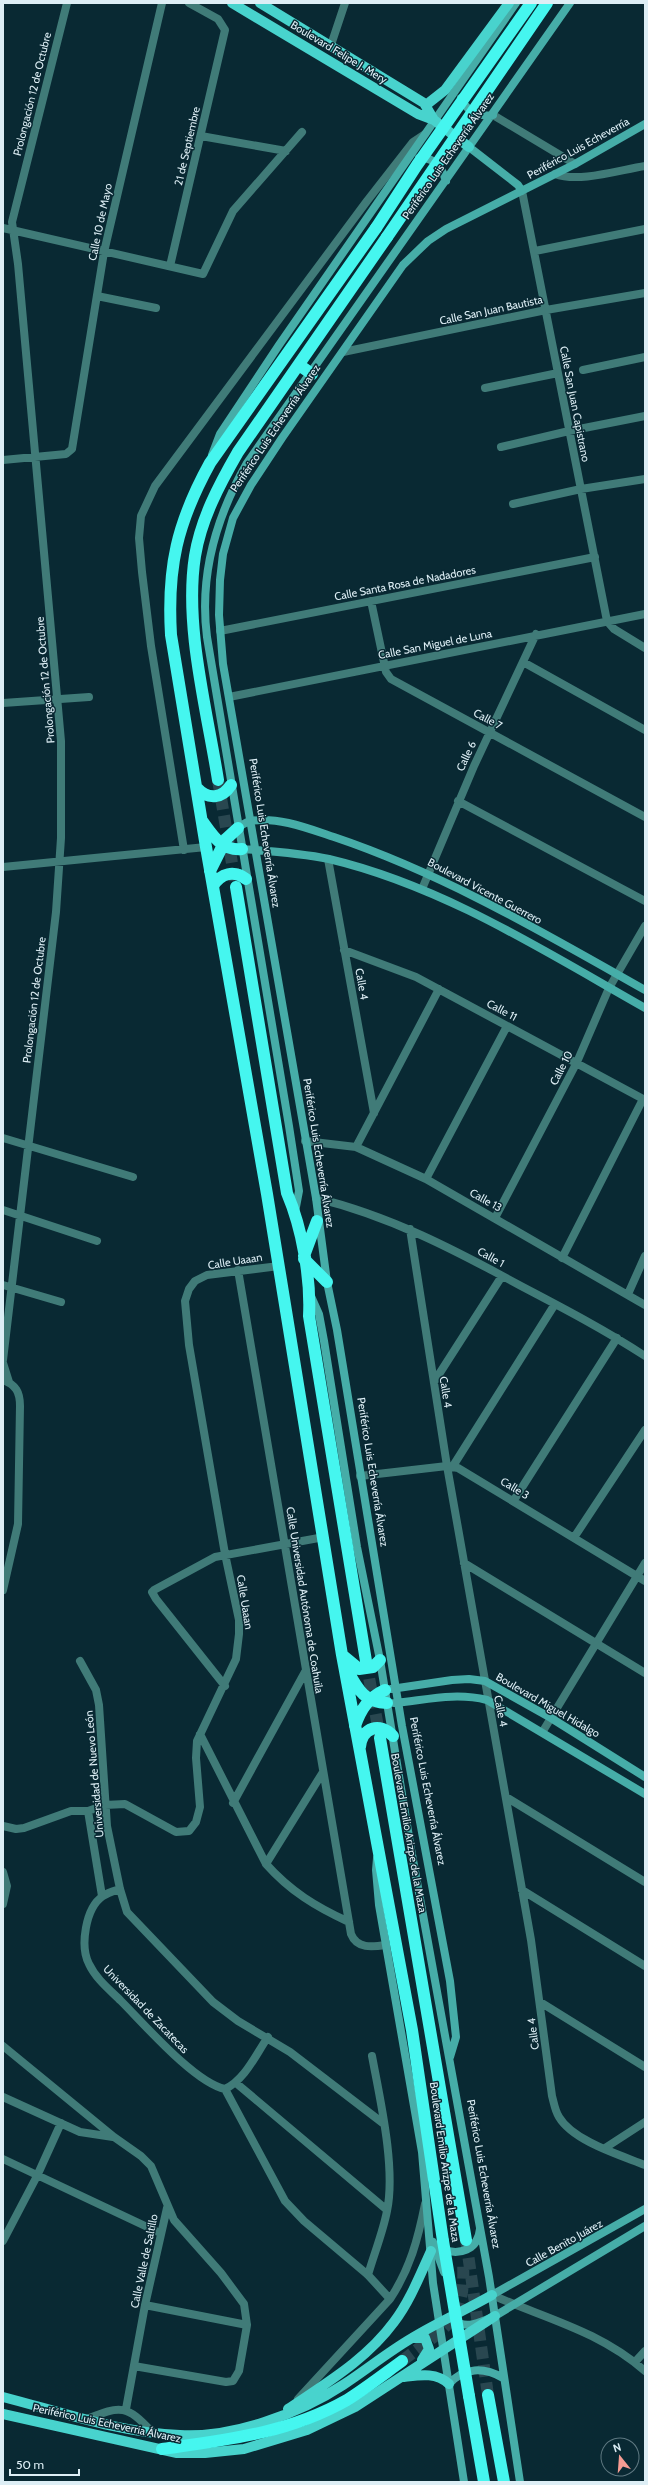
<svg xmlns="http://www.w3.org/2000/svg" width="648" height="2485" viewBox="0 0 648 2485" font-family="Cabin,sans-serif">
<rect width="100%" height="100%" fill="#092933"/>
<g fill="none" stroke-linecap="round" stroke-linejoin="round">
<!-- highway-tunnel -->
<path stroke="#294750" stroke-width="12" stroke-dasharray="12 6" stroke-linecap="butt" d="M218,780L236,887
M366,1661L380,1738
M466,2240L488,2395
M402,2361C445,2327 466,2323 463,2262"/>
<!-- street -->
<path stroke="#407b78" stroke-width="8" d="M331,45L345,3
M493,115L575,164
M201,136L286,151
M555,174C579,183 619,170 645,166
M522,191L607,621L614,629L645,648
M3,228L203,274L233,211L302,132
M535,251L645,229
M170,266L225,30L218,19L189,3
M97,296L156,308
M343,352L546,310L645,293
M583,370L645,357
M485,388L558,373
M501,447L569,431L645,416
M3,460L66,454L72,449L104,252L162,3
M513,504L581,489L645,479
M371,601L386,672L391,679L645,817
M220,631L595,557
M523,662L645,730
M229,697L645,614
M3,703L89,697
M458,801L645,901
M184,850L151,646L142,572L139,538L141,516L155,486L367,201L413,142L425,134
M328,859L374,1113
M3,867L206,847
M422,889L474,766L536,634
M344,950L416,977L645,1100
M3,1138L133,1177
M305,1141L356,1147L426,1179L645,1305
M356,1147L439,989
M426,1179L507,1026
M316,1198C390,1216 455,1250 521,1286C563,1308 605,1330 645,1356
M3,1210L97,1241
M495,1218L577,1062L609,988L645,926
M410,1229L447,1466L531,1940L552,2096C554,2103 555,2111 559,2117C573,2141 620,2155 645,2165
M562,1258L643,1099
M238,1270L351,1934C357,1949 372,1947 386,1945
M3,1285L61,1302
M628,1294L645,1256
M3,1360L56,912L61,838V741L18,264L12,222L67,3
M3,1363L9,1382
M3,1380C16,1385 20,1392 20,1406L18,1524L3,1590
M434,1382L502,1276
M453,1466L555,1304
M360,1476L447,1466L458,1468L645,1581
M514,1500L617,1338
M575,1536L645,1430
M464,1563L645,1673
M80,1661L96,1690L99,1705L107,1826L120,1889L127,1912L213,2002L238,2021L290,2052L384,2124
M225,1686L156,1599L152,1592L154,1590L215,1557L324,1537
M543,1731L645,1563
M200,1734L266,1864C290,1891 316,1907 349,1922
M506,1797L645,1882
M233,1803L305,1672
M88,1811L102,1896
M3,1826L16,1829L24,1828L71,1811H88L105,1805L125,1804L176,1832L189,1831L196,1822L200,1807L196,1758L197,1741L236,1659L239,1634V1620L225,1554L189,1345L185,1301L189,1289L195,1281L207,1275L279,1266
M266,1864L323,1772
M3,1872L7,1886L3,1904
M120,1889C114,1891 107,1893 103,1896C85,1908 80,1947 89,1964C96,1979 110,1990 121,2001C144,2024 195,2083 225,2089
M522,1890L645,1966
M540,2002L645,2067
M3,2046L114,2137L141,2156L151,2166L174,2220L221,2273L244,2304L247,2325L239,2371L233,2381L226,2382L134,2366
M236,2083L387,2210
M225,2089L285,2201L304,2221L368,2275L390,2299
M225,2089C245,2080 256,2054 268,2037
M3,2097L80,2132L113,2137
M605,2148L645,2122
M3,2159L160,2233
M3,2241L37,2176L61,2123
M368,2275C374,2254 383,2232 387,2211C396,2168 380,2099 372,2056
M492,2295C547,2319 599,2331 645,2371
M145,2305L247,2325
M635,2362L645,2351
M298,2399L390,2299C410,2269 418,2239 425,2204
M126,2409L145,2305L167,2208
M87,2419C121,2405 127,2405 152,2432"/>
<!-- secondary -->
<path stroke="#46ada8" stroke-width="8" d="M461,98C467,112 478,117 493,115
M469,147L518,185L522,191
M419,158C434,157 442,167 446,181
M212,455L220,434L279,345L516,3
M238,828C242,825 247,821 251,821C277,816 310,829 334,837C444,874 544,933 645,990
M242,849C271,851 300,853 329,859C443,886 544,951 645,1008
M295,1212L299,1191L289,1126L207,637C199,575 216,517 247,463L570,3
M311,1296L319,1314L324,1341L357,1547L380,1660L411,1849L489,2277L520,2482
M391,1689L452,1680L469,1679L485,1681L551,1718L645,1777
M394,1703C426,1700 455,1692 487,1700L645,1794
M377,1858L376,1870L379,1905L422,2152L433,2283L464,2482
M450,2057L456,2037L450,1981L402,1726L337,1330L327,1282L316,1198L223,664L219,615L220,580L223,554L233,518L251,485L282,438L403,265L428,241L446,229L575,164L645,124
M433,2242L444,2272
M442,2249C459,2256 478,2250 480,2229
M492,2295L645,2209
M454,2319C464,2331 484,2321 495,2316L645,2226
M449,2384C464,2367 484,2367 503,2378"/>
<!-- primary -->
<path stroke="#48d3cd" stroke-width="10" d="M232,3L418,114L434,120L469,147
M260,3L424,103L434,120
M426,105L445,90L509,3
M413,2338H425L429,2349L422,2360
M404,2377C420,2375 436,2372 449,2384
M3,2397C61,2412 120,2433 180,2435C232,2438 299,2414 343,2385C366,2370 388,2352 412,2338C438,2322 466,2310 492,2295
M288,2409C326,2383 366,2360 394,2322C410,2301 420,2275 431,2251
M3,2414L177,2453H205L244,2449L307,2430L355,2407L495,2316"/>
<!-- highway -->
<path stroke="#45f6ef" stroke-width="12" d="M376,228L210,463C177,523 167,567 171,635L206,847L267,1194L342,1655L412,2030L443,2241
M299,365L312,374
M218,780C207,710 184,626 195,556C201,519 219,485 238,452L387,237
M197,788C208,800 222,799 231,785
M203,822C213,836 222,851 242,849
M210,871L226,839L238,828
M213,886C221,873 234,870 246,879
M236,887L287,1193C302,1228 311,1278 309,1316L366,1661
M304,1256L317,1221
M304,1259L327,1282
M342,1655L359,1669L373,1667L380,1660
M349,1673C358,1690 366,1703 387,1703
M355,1726C361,1709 368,1698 385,1690
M380,1738L466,2240
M360,1747C362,1727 380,1722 393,1736
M488,2395L504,2482
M469,2396L484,2482
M162,2449C227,2440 289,2433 347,2400C366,2388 384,2374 402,2361"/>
<!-- highway-bridge -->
<path stroke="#45f6ef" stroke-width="12" d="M376,228L417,165L531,3
M387,237L547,3
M443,2241L469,2396"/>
</g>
<g text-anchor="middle" stroke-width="3" stroke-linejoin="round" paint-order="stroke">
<!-- street labels -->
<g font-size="11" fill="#ddeef5" stroke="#092933">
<text transform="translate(339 52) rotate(31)" y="4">Boulevard Felipe J. Mery</text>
<text transform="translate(32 94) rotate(-76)" y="4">Prolongación 12 de Octubre</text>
<text transform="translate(187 146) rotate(-77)" y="4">21 de Septiembre</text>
<text transform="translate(578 148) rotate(-29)" y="4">Periférico Luis Echeverría</text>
<text transform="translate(448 156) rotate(-55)" y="4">Periférico Luis Echeverría Álvarez</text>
<text transform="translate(100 222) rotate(-78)" y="4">Calle 10 de Mayo</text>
<text transform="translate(491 310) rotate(-12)" y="4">Calle San Juan Bautista</text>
<text transform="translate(575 404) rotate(79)" y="4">Calle San Juan Capistrano</text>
<text transform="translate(275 428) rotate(-56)" y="4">Periférico Luis Echeverría Álvarez</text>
<text transform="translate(405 583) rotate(-11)" y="4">Calle Santa Rosa de Nadadores</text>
<text transform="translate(435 644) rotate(-11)" y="4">Calle San Miguel de Luna</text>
<text transform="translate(45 680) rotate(-95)" y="4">Prolongación 12 de Octubre</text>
<text transform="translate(488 719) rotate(28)" y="4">Calle 7</text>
<text transform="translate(466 756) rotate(-65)" y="4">Calle 6</text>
<text transform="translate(265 833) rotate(81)" y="4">Periférico Luis Echeverría Álvarez</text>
<text transform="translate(485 891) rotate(28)" y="4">Boulevard Vicente Guerrero</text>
<text transform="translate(362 984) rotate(80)" y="4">Calle 4</text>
<text transform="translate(34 1000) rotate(-83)" y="4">Prolongación 12 de Octubre</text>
<text transform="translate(502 1010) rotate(28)" y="4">Calle 11</text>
<text transform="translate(561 1068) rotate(-63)" y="4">Calle 10</text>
<text transform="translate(319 1153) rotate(81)" y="4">Periférico Luis Echeverría Álvarez</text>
<text transform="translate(486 1200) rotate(29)" y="4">Calle 13</text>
<text transform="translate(491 1257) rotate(29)" y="4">Calle 1</text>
<text transform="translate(235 1261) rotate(-9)" y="4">Calle Uaaan</text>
<text transform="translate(446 1392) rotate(81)" y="4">Calle 4</text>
<text transform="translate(373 1472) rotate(81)" y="4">Periférico Luis Echeverría Álvarez</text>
<text transform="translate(515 1488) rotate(31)" y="4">Calle 3</text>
<text transform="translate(305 1600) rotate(81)" y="4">Calle Universidad Autónoma de Coahuila</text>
<text transform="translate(245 1602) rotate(81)" y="4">Calle Uaaan</text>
<text transform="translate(548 1705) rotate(30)" y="4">Boulevard Miguel Hidalgo</text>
<text transform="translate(501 1711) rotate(79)" y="4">Calle 4</text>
<text transform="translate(94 1774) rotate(-95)" y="4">Universidad de Nuevo León</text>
<text transform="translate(428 1791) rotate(79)" y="4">Periférico Luis Echeverría Álvarez</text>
<text transform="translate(409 1833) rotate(80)" y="4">Boulevard Emilio Arizpe de la Maza</text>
<text transform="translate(146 2009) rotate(46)" y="4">Universidad de Zacatecas</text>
<text transform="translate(533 2034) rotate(-97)" y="4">Calle 4</text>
<text transform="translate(445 2162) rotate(82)" y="4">Boulevard Emilio Arizpe de la Maza</text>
<text transform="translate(484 2174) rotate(80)" y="4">Periférico Luis Echeverría Álvarez</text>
<text transform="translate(564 2243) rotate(-29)" y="4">Calle Benito Juárez</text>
<text transform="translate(144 2261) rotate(-78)" y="4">Calle Valle de Saltillo</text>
<text transform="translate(107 2423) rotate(12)" y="4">Periférico Luis Echeverría Álvarez</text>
</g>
</g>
<!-- border -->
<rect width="648" height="2485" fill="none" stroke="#ddeef5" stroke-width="8"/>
<!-- north arrow -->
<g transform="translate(620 2457) rotate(343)"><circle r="19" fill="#092933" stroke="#5e7881"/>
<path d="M0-3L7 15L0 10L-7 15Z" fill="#f59c93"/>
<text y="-6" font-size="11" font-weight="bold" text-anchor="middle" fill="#ddeef5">N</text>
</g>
<!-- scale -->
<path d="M10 2469v6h69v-6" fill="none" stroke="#ddeef5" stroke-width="2"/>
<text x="16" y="2469" font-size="12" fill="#ddeef5" stroke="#092933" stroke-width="3" paint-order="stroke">50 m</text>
</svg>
